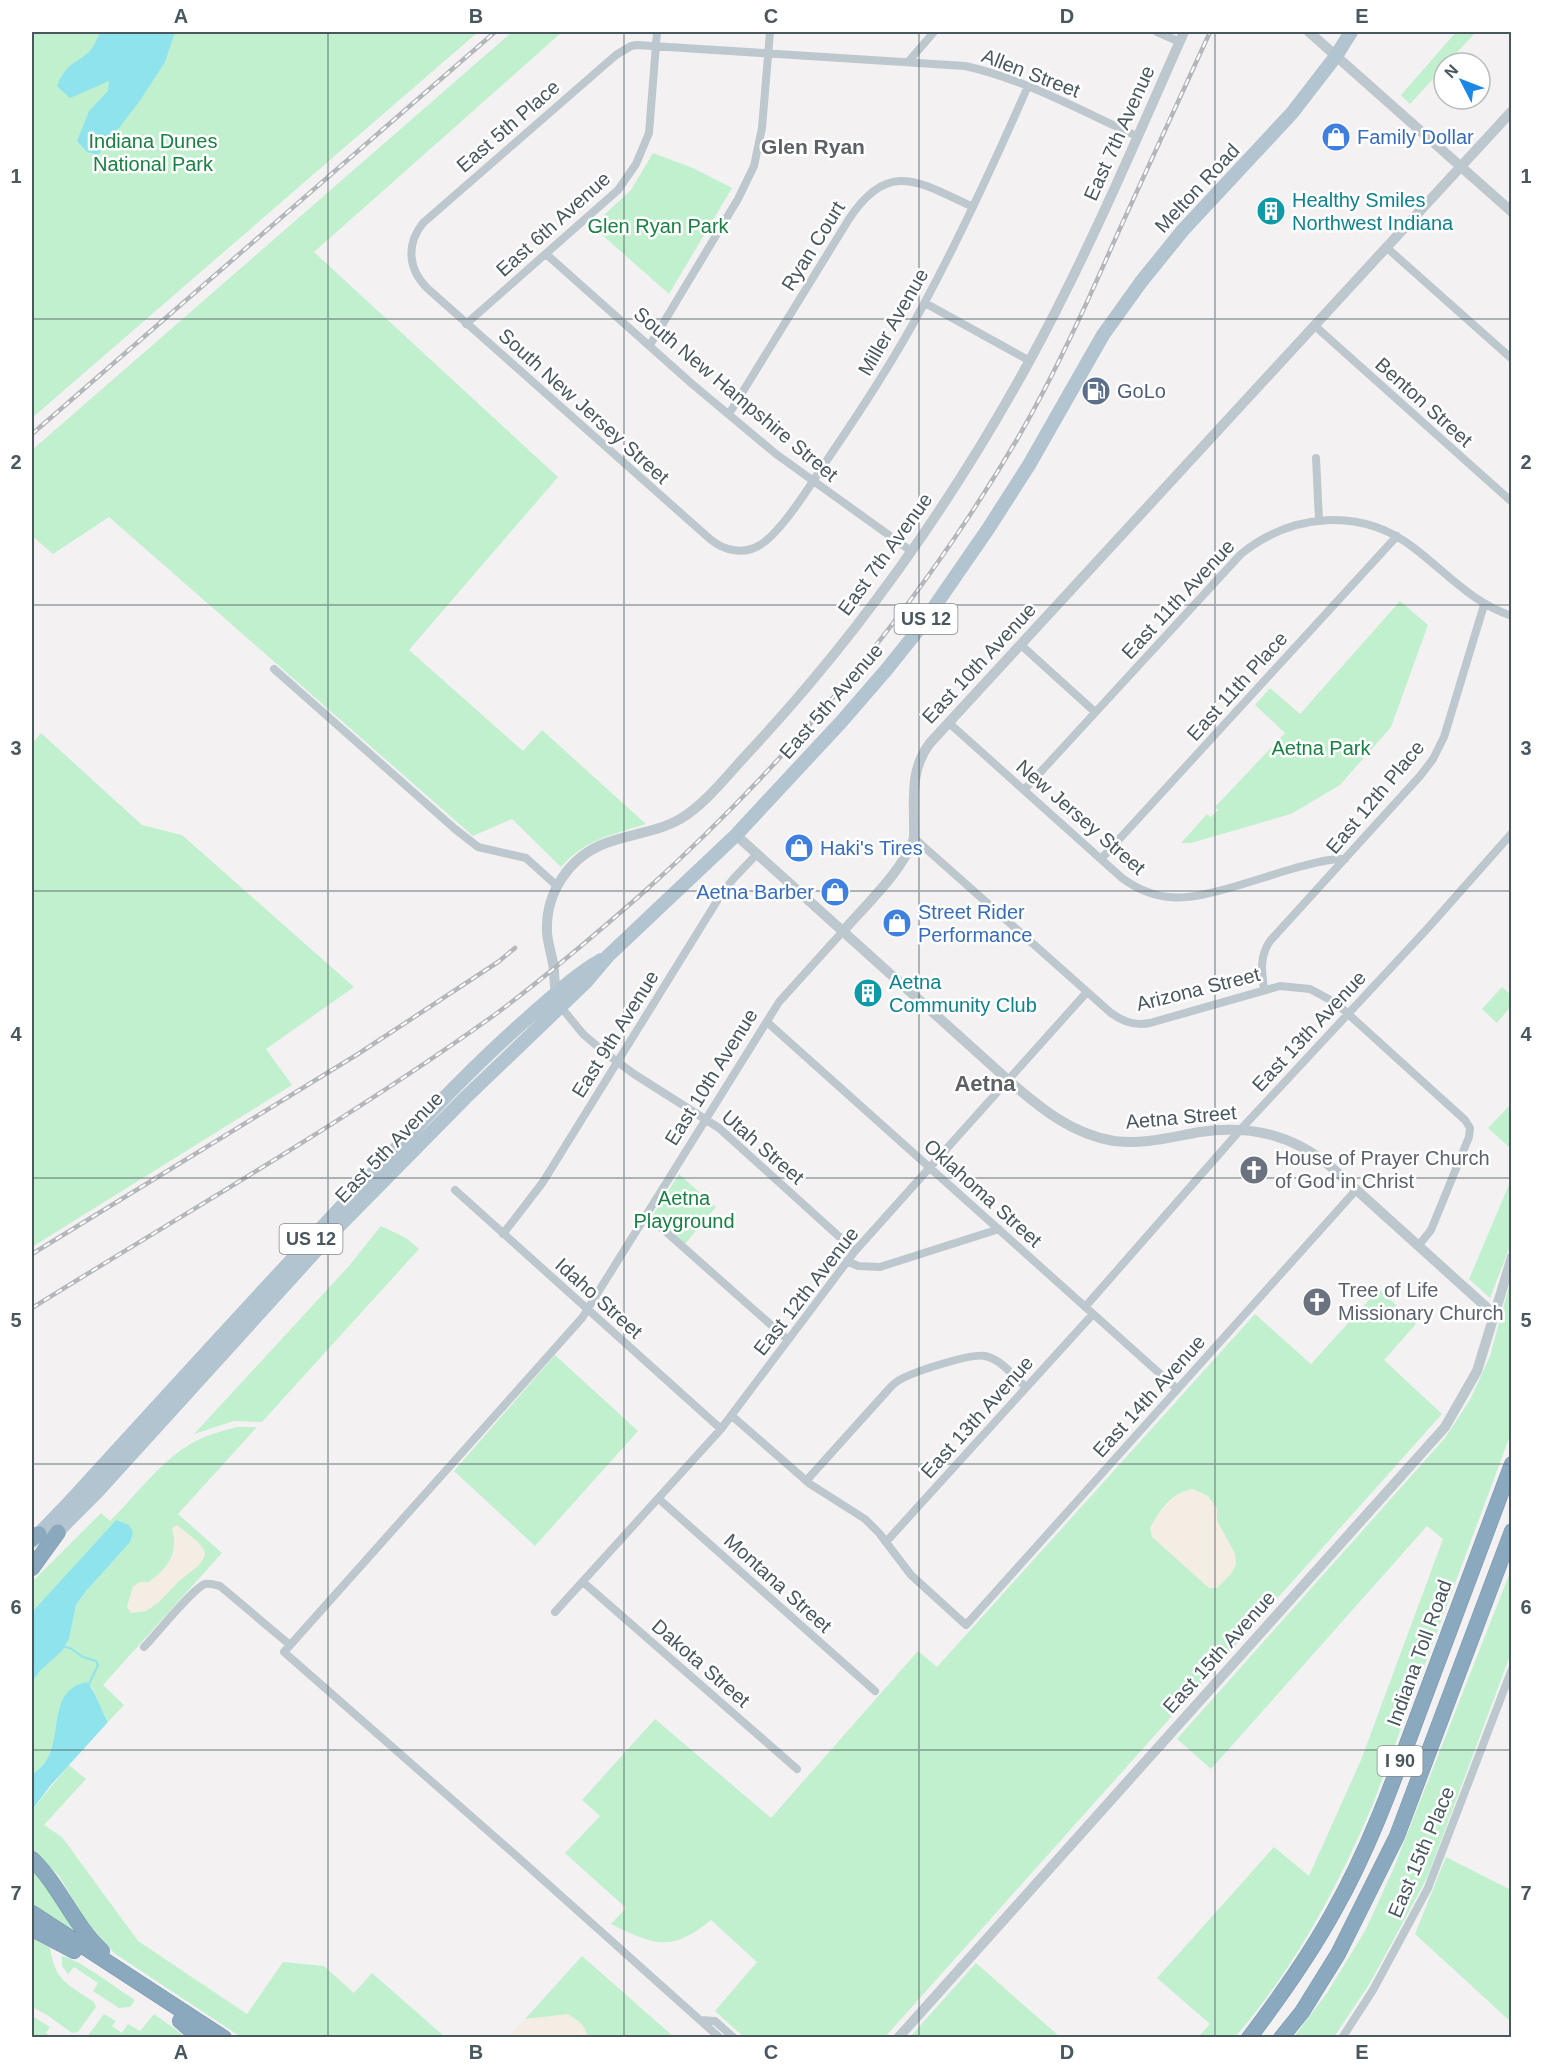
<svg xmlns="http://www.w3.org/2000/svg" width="1543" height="2069" viewBox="0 0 1543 2069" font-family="Helvetica,sans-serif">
<rect width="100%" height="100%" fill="#f4f1f2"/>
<!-- green -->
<path fill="#c1f0ce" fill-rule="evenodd" d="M32,32H478L32,418Z
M512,32H562L314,252L558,477L409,650L523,751L542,730L646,824C611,835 586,839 561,867L512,819L473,836L109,517L53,554L32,536V450Z
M1456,32H1476L1447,63H1444V67L1410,104L1401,95Z
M653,153L693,168L732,188L669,294L592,226L631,190Z
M1400,601L1428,625L1391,727L1340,785L1291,814L1191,843H1181L1207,814L1211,817L1218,810L1215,807L1285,733L1255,705L1270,688L1300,714Z
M41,733L142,825L182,835L354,987L266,1049L292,1085L32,1247V744Z
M1502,987L1511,995V1006L1497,1023L1482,1009Z
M1511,1104V1149L1488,1128Z
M679,1174L716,1207L685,1244L653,1215Z
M1511,1180V1244L1490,1298L1469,1279Z
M381,1226L406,1238L419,1249L262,1422L234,1421L194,1434L348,1267Z
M1511,1279V1433L1373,1804C1337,1888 1295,1968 1235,2037H1198L1210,2024L1157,1978L1274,1847L1309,1876L1361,1760L1443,1539L1427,1526L1211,1769L1177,1739L1445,1438L1470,1400L1490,1356Z
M1379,1289L1416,1324L1384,1360L1442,1414L885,2037H744L715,2011L757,1962L711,1920C671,1953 654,1945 611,1924L626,1908L565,1853L600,1816L582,1800L655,1719L771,1818L918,1651L937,1667L1255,1314L1311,1364ZM1217,1508V1521L1235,1554L1158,1513Z
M555,1355L638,1431L535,1546L454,1471Z
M237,1427H257L178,1514L222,1553L103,1685L124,1705L108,1722L99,1705L92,1687L56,1723C55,1742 50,1764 32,1774V1682L40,1671L62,1651L69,1639L76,1605L86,1591L107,1567L116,1520L32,1612V1582L101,1513L110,1521C135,1496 162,1460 192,1443C206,1435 222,1431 237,1427ZM172,1528L199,1565L180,1580L127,1607L133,1587L140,1582H149C169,1567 179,1553 172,1528Z
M1511,1570V1653L1427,1878L1370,1983L1334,2037H1294L1327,1993L1365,1931L1393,1870Z
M69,1765L86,1779L44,1825L62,1837L138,1941L247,2014L283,1962L324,1966L354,1993L372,1973L445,2037H241L114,1953L84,1918L59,1876L32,1849V1810Z
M1446,1857L1511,1890V2022L1415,1934Z
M32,1864L82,1938L32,1905Z
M32,1938L50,1948C55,1982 68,1984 94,2002L96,2007L78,2032L72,2033L47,2015L32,2007Z
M62,1956C77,1958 119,1990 135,2000L130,2007L119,2008L93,1991L98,1983L74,1967L68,1974L62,1966Z
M582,1956L674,2037H586L587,2033L543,2018L525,2019Z
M976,1963L1060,2037H910Z
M104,2014L116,2021L112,2026L122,2033L128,2024L140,2031L154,2014L186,2037H87Z
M32,2016L50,2027L46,2033L52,2037H32Z"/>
<!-- sand -->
<path fill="#f4ede3" d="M1193,1489L1208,1496L1217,1508V1521L1235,1554L1236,1564L1231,1574L1217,1588H1209L1152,1537L1150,1528C1161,1509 1170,1493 1193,1489Z
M177,1525L198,1542L204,1550L205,1556L199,1565L180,1580L158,1603L146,1611L131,1613L127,1607L133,1587L140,1582H149C170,1567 179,1553 172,1528Z
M568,2014C577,2020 588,2026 586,2037H508L525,2019Z"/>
<!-- water -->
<path fill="#8fe3ec" d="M101,32H175L165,62L139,102L98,155L87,152L77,141L89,111L108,91L109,81L70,98L57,86C66,64 72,66 89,52C94,47 97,38 101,32Z
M116,1520L129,1525L133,1532L130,1542L86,1591L76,1605L69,1639L62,1651L40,1671L32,1682V1612Z
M87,1682C94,1689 102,1712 108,1722L50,1786L32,1810V1774C71,1753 40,1691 87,1682Z"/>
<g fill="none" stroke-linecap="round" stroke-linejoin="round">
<!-- stream -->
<path stroke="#8fe3ec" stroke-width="2" d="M65,1647L70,1648L83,1657L96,1661L98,1665L89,1684"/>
<!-- motorway casing -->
<g stroke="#7594ab" stroke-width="16">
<path id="motorway" d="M32,1539L39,1534
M32,1568L58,1532
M32,1859C60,1886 73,1924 102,1951
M32,1913L224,2038
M32,1929L74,1951
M180,2021L200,2038
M1249,2038C1280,1997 1310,1955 1335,1909C1370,1847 1394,1779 1419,1712C1450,1629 1481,1547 1512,1464
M1281,2038L1302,2012L1338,1954L1397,1836L1512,1531"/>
</g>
<!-- minor -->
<path stroke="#bdc7ce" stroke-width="8" d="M1157,32L1180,42
M908,62L934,32
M1028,86C996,159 963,231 926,300C896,357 861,410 825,463C811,484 781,533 760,545C744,555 724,551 710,539L427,288C408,269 406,244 423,223L616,55L631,46L637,45L965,66C1025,79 1081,111 1137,136
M1386,247L1512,359
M546,254L691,383L776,454L911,551
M925,303L1030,361
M466,324L618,190L636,164L649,133L657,32
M1315,326L1512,502
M650,345L738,199L754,166L762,128L770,32
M729,414L849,219C889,158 920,183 973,207
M1316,458L1319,520
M1021,645L1095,712
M274,669L455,829L478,847L526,858L557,886
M949,723L1122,878C1160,906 1191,899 1233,887C1254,881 1274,874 1295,868C1312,864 1328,858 1345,859
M1024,790L1241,554C1292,513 1361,507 1414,548C1447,573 1472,603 1512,616
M914,838L1111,1013C1123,1022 1135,1026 1150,1023L1280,986L1310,989L1336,1003L1465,1120L1470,1128L1469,1137L1431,1230L1419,1245
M1101,859L1397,536
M1264,989C1262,972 1259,957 1270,941L1420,776L1433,759L1444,737L1484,605
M561,1007L583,1034L604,1052L634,1074L719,1128L855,1251
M767,1022L1177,1389
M455,1190L721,1429
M647,1215L788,1340
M503,1234L543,1182L722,893L734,878L757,854
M847,1261L858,1266L880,1267L999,1229
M1085,1307L1241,1129L1427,929L1512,833
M732,1416L810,1484L865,1519L879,1533L911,1575L966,1625L1357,1189
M806,1481L888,1390C892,1385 897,1381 903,1378C917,1371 971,1353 985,1356C1001,1359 1014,1377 1026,1387
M659,1499L875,1691
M886,1542L1093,1314
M583,1582L797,1769
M555,1612L721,1429L855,1251L1087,992
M144,1647C156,1635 192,1589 205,1584C210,1583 215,1585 220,1586L290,1645
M701,2020L715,2021L734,2038
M720,2038L512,1852L284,1652L582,1318L779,1002L844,930
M1342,2038L1373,1990L1428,1888L1512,1669"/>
<!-- tertiary -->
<path stroke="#bdc7ce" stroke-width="10" d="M1309,32L1512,212
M736,835L1008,1080C1039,1107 1071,1134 1114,1141C1144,1145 1171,1137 1200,1132C1249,1125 1291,1134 1330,1166L1495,1315
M844,930C866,905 904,869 914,838C915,805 908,771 930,743L1512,111
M557,999C554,987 555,975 553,963C551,953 548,943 547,933C545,893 569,857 606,843C630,834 658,832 680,819C704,806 730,772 749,752C859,634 953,501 1030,360C1088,254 1135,142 1184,32
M898,2038L1445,1427L1477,1371L1512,1257"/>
<!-- primary -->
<path stroke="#b1c4cf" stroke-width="14" d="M50,1539L96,1493L332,1233L466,1097L586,982L608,956L736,835L842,721L887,669L919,629L988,529L1029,465L1103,335L1141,282L1183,230L1292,113L1336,56L1351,32
M32,1541L66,1506C175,1387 283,1267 395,1150C438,1103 482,1058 530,1016C553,996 575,975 601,960"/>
<!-- motorway -->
<use href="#motorway" stroke="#8aa9bf" stroke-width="15"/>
<!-- rail casing -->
<g stroke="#b3b7bb" stroke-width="4.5">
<path id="rail" d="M32,434L495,32
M32,1254L358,1054L498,962L515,948
M32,1308C186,1212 345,1122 493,1016C546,977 596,934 645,891C791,759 919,607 1019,436C1056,372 1087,303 1117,235C1148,167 1179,99 1210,32"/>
</g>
<!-- rail -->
<use href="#rail" stroke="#fff" stroke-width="2" stroke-dasharray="7" stroke-linecap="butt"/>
</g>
<!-- grid -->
<path fill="none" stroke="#49575f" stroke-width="1.5" stroke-opacity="0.55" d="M328,32V2038M624,32V2038M919,32V2038M1215,32V2038M32,319H1512M32,605H1512M32,891H1512M32,1178H1512M32,1464H1512M32,1750H1512"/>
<!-- icons -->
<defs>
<g id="shop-disc" transform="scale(1.5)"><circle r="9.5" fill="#3f7fe0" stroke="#fff"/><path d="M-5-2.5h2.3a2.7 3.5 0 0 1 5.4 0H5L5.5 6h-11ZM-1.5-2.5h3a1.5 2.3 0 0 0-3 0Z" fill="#fff"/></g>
<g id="building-disc" transform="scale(1.5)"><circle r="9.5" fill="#0f9aa8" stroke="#fff"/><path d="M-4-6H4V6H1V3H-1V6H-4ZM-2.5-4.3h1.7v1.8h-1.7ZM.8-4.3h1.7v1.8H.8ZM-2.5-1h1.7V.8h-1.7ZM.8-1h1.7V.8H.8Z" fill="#fff"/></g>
<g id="fuel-disc" transform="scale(1.5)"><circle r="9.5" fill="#5c6f8a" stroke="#fff"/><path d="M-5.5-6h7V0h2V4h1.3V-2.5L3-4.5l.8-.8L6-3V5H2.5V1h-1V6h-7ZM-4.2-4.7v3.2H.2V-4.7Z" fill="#fff"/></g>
<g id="church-disc" transform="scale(1.5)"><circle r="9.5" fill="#6b7280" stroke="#fff"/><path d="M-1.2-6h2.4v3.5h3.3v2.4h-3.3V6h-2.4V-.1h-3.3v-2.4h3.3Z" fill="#fff"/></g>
</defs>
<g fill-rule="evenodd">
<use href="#shop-disc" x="1336" y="137"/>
<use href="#building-disc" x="1271" y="211"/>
<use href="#fuel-disc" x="1096" y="391"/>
<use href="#shop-disc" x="799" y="848"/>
<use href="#shop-disc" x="835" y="892"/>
<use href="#shop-disc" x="897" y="923"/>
<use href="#building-disc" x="868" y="993"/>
<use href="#church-disc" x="1254" y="1170"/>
<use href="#church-disc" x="1317" y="1302"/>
</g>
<g text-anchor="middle" stroke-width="5" stroke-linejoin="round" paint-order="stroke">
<!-- shield labels -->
<g fill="#fff" stroke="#80898f" stroke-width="1.5">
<rect x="894.5" y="604" width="63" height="30" rx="4.5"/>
<rect x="279.5" y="1224" width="63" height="30" rx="4.5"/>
<rect x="1377.5" y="1746" width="45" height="30" rx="4.5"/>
</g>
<g font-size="18" font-weight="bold" fill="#49575f">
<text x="926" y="625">US 12</text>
<text x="311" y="1245">US 12</text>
<text x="1400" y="1767">I 90</text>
</g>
<!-- street labels -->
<g font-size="20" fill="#49575f" stroke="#fff">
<text transform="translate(1031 73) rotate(21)" y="7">Allen Street</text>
<text transform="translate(508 126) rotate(-41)" y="7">East 5th Place</text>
<text transform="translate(1119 133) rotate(-66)" y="7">East 7th Avenue</text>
<text transform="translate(1197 188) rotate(-47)" y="7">Melton Road</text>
<text transform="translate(553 224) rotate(-42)" y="7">East 6th Avenue</text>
<text transform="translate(813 246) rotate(-58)" y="7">Ryan Court</text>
<text transform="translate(893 322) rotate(-60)" y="7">Miller Avenue</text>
<text transform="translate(736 394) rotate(40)" y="7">South New Hampshire Street</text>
<text transform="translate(1424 402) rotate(42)" y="7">Benton Street</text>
<text transform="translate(584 406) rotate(42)" y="7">South New Jersey Street</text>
<text transform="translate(885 554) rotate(-54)" y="7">East 7th Avenue</text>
<text transform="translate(1178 599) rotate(-47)" y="7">East 11th Avenue</text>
<text transform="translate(979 663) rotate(-47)" y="7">East 10th Avenue</text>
<text transform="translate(1237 686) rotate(-48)" y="7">East 11th Place</text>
<text transform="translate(831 701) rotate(-49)" y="7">East 5th Avenue</text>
<text transform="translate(1375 797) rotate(-50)" y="7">East 12th Place</text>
<text transform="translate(1081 817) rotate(41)" y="7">New Jersey Street</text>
<text transform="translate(1198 989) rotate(-14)" y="7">Arizona Street</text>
<text transform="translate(1309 1031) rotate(-47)" y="7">East 13th Avenue</text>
<text transform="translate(615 1034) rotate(-58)" y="7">East 9th Avenue</text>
<text transform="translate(711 1077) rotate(-58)" y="7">East 10th Avenue</text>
<text transform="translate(1181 1117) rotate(-5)" y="7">Aetna Street</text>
<text transform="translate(389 1147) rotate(-46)" y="7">East 5th Avenue</text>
<text transform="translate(763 1147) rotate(41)" y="7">Utah Street</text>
<text transform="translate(983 1193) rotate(42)" y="7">Oklahoma Street</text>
<text transform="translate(806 1291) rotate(-52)" y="7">East 12th Avenue</text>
<text transform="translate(599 1298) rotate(42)" y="7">Idaho Street</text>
<text transform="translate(1149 1396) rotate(-48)" y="7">East 14th Avenue</text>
<text transform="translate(977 1417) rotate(-48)" y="7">East 13th Avenue</text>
<text transform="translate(778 1583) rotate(42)" y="7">Montana Street</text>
<text transform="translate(1219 1652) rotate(-48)" y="7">East 15th Avenue</text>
<text transform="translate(1419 1653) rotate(-70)" y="7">Indiana Toll Road</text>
<text transform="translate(701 1663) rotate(41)" y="7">Dakota Street</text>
<text transform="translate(1421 1852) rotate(-67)" y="7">East 15th Place</text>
</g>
<!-- shop labels -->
<g font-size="20" fill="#366cbe" stroke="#fff" text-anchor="start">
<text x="1357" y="144">Family Dollar</text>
<text x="820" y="855">Haki's Tires</text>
<text x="814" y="899" text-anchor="end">Aetna Barber</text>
<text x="918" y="919">Street Rider<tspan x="918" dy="23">Performance</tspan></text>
</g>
<!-- park labels -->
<g font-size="20" fill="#188242" stroke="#fff">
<text x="153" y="148">Indiana Dunes<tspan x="153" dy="23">National Park</tspan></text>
<text x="658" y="233">Glen Ryan Park</text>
<text x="1321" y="755">Aetna Park</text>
<text x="684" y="1205">Aetna<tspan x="684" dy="23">Playground</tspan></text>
</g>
<!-- culture labels -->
<g font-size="20" fill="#0d838f" stroke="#fff" text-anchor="start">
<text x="1292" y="207">Healthy Smiles<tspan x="1292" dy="23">Northwest Indiana</tspan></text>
<text x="889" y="989">Aetna<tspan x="889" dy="23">Community Club</tspan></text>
</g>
<!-- service labels -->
<g font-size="20" fill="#4e5e75" stroke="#fff" text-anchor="start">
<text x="1117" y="398">GoLo</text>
</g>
<!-- worship labels -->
<g font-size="20" fill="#5b616d" stroke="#fff" text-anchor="start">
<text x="1275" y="1165">House of Prayer Church<tspan x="1275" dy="23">of God in Christ</tspan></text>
<text x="1338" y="1297">Tree of Life<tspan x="1338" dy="23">Missionary Church</tspan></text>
</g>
<!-- neighbourhood labels -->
<g font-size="21" font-weight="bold" fill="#5e6266" stroke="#fff">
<text x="813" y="154">Glen Ryan</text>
</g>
<!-- quarter labels -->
<g font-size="22" font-weight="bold" fill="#5e6266" stroke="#fff">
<text x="985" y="1091">Aetna</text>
</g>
</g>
<!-- border -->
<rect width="1543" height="2069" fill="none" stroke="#ffffff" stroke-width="66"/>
<!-- north arrow -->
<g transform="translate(1462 81) rotate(312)"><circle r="28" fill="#ffffff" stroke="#b6bcbf" stroke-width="1.5"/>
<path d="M0-4.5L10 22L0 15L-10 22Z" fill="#1a88e4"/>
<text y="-9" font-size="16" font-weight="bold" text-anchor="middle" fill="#49575f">N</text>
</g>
<rect x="33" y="33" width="1477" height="2003" fill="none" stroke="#49575f" stroke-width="2"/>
<g font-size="20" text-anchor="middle" font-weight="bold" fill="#49575f">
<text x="181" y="23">A</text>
<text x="476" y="23">B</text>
<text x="771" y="23">C</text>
<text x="1067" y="23">D</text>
<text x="1362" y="23">E</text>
<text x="16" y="183">1</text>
<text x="1526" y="183">1</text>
<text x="16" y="469">2</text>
<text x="1526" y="469">2</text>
<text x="16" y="755">3</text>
<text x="1526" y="755">3</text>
<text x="16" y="1041">4</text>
<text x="1526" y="1041">4</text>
<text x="16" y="1327">5</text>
<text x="1526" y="1327">5</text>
<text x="16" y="1614">6</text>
<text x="1526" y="1614">6</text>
<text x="16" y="1900">7</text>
<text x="1526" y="1900">7</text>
<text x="181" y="2059">A</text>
<text x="476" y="2059">B</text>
<text x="771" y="2059">C</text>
<text x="1067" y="2059">D</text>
<text x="1362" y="2059">E</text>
</g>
</svg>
